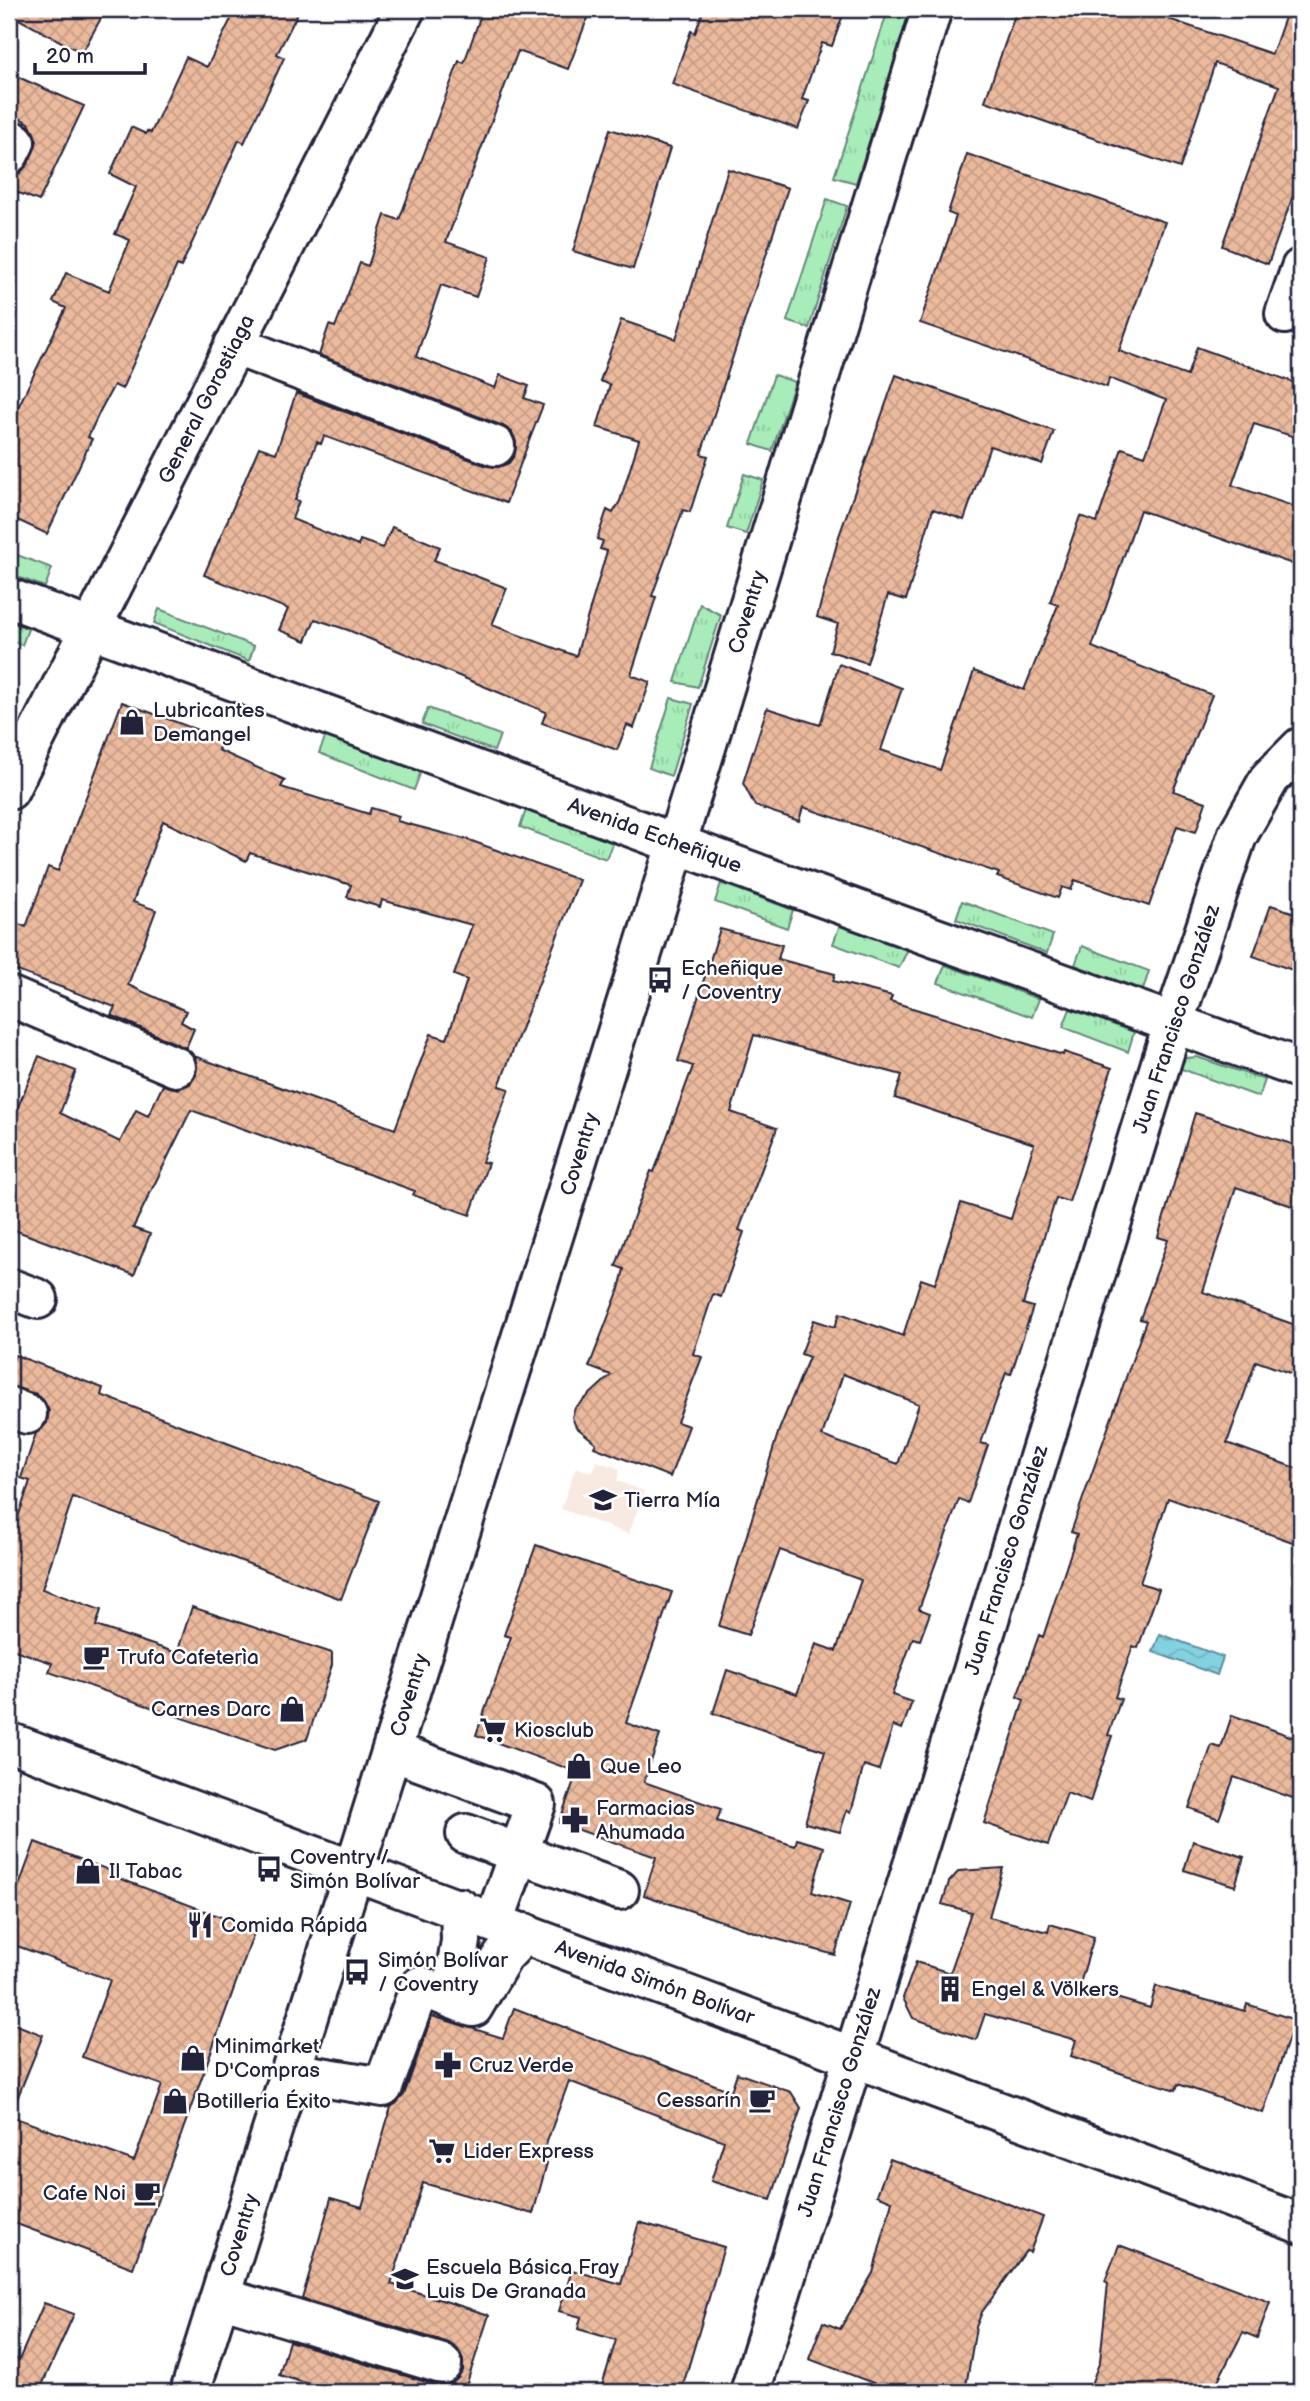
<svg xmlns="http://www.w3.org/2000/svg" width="1310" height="2401" viewBox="0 0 1310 2401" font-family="'Balsamiq Sans',sans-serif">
<defs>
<pattern id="grass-tufts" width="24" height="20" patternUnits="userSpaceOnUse" patternTransform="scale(1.75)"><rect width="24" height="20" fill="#a8edb9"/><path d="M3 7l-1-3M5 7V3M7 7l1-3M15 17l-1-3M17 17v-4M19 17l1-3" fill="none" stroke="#90cba0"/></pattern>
<pattern id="water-waves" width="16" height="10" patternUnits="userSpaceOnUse" patternTransform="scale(1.75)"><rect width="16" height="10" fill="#83d2e0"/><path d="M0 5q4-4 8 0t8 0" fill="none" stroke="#71b4c1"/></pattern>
<pattern id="building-cross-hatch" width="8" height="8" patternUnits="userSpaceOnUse" patternTransform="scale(1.75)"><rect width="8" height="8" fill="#ebb99c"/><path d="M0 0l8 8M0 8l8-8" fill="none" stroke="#c99f87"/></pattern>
</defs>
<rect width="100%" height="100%" fill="#fff"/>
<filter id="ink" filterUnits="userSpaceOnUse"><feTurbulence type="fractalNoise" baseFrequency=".0143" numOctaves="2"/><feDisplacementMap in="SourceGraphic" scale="14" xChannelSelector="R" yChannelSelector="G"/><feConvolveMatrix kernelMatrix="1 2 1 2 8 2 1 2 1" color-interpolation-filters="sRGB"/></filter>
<g filter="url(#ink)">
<!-- built -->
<path fill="#f9eae1" d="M597,1461L620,1469L617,1481L644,1491L629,1534L561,1509L576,1467L592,1473Z"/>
<!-- grass -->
<path fill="url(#grass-tufts)" stroke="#65887a" stroke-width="2" d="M888,10L908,17L856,183L834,177Z
M827,199L847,206L809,328L787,321Z
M774,375L795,382L772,451L751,444Z
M744,474L763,480L746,534L727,528Z
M9,552L52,568L45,587L9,574Z
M700,604L721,615L698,687L675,682Z
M159,609L254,646L249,661L154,623Z
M9,621L28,629L22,645L9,640Z
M671,698L693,704L671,776L649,768Z
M428,708L500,735L494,751L422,724Z
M326,735L421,771L414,790L319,753Z
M526,810L613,842L606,859L520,827Z
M721,883L793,910L787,928L715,902Z
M962,901L1053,935L1047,953L956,919Z
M840,925L908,949L899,968L833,944Z
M1082,946L1149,971L1143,990L1075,965Z
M945,965L1039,999L1032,1017L938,983Z
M1070,1009L1134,1032L1128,1052L1063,1027Z
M1197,1057L1265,1080L1259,1097L1179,1068L1186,1058Z"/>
<!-- water -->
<path fill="url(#water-waves)" stroke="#5c8c9e" stroke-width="2" d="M1160,1634L1223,1657L1217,1675L1153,1652Z"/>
<!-- building -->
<path fill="url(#building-cross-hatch)" stroke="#22223b" stroke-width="2" fill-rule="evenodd" d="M9,9H106L82,53L9,14Z
M236,9H300L277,54L284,58L244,143L239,140L181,267L177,265L122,389L114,385L100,411L88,437L92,439L47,534L9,516V426L66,308L53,302L66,273L109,291L130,240L115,234L136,187L110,174L131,127L146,134L147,131L151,133L186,57L207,67Z
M483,9H591L568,69L518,51L446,242L490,257L476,297L441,285L416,357L495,388L500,375L529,386L524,398L543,405L529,441L506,503L324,436L321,444L317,442L295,500L299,501L292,519L358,546L360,540L383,548L392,527L440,547L434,560L507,588L492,625L576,656L607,551L600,549L603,541L597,539L607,510L613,513L620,501L639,440L597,427L610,385L600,381L621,320L676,339L728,169L788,188L701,454L708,456L690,512L683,510L652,596L656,597L631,675L650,682L634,728L627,725L617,750L542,723L546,712L348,630L315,619L306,641L279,630L288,609L204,575L259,447L276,453L296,393L487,466L499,467L509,463L515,454L516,442L512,432L503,426L319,355L329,325L335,327L360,263L368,266L385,215L399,220L459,61L464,63Z
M704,9H845L832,46L822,43L802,99L809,101L798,129L672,84L691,31L695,33Z
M1017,9H1139L1272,54L1288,9H1301V174L1268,264L1222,246L1279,86L1215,63L1180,168L985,101Z
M9,73L84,106L39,201L9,189V176L20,173L28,164L37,141L29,123L9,113Z
M610,129L670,148L633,269L573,251Z
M967,154L1165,222L1119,351L1187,376L1197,347L1301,385V439L1254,424L1232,485L1301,509V567L1140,510L1092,647L1212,695L1173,791L1206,802L1196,832L1177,826L1149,906L1075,880L1071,890L1062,887L1058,898L997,877L999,873L803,807L799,821L755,806L743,783L767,708L820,725L839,664L902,688L881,750L940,770L974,671L1024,690L1058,605L1050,602L1080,516L1097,522L1122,448L1145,456L1166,400L1109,378L1107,387L920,323L956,216L948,213Z
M896,375L1054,431L1042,464L990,446L964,520L933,509L906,600L888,595L867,663L830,651L838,624L817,617L839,536Z
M122,702L222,739L218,750L285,780L281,787L369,814L371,808L399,816L397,821L469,840L579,880L499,1086L509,1089L482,1162L488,1163L470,1215L413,1195L415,1191L191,1110L133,1228L150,1234L134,1275L9,1228V1109L16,1112L39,1056L76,1071L60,1113L120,1142L136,1110L148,1116L163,1085L178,1089L190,1084L196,1075L194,1056L395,1129L431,1034L447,1039L467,980L454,975L472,925L382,900L380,907L347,897L351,885L250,853L246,861L163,821L133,902L156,910L128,985L186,1011L181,1022L194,1029L186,1048L111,1015L115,1007L9,968V952L19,924L26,927L48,867L58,871Z
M1271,905L1301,915V973L1253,956Z
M720,929L782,945L778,959L835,974L833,981L892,996L890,1001L1063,1055L1064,1052L1112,1068L1069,1202L1056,1198L1023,1304L1033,1307L1011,1374L1006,1373L981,1443L988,1445L968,1503L959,1499L919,1609L930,1613L920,1640L913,1638L892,1695L912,1702L902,1729L893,1726L879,1770L864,1765L851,1812L847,1810L840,1832L805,1823L825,1751L713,1713L727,1670L797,1694L816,1644L836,1651L861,1580L780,1550L748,1635L719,1626L779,1430L809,1357L801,1354L814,1320L835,1327L840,1313L903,1336L921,1279L935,1284L961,1203L1011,1219L1034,1144L895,1098L902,1075L754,1035L731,1112L777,1128L739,1230L744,1232L721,1297L713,1294L693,1354L702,1357L677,1422L689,1426L670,1477L594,1447L596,1443L576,1427L572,1417L575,1408L611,1375L589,1367L619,1289L624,1269L616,1266L626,1237L651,1171L654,1172L693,1066L678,1061ZM843,1374L919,1404L898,1464L822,1436Z
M1195,1113L1301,1147V1209L1236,1187L1203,1292L1301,1327V1377L1256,1361L1227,1443L1301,1470V1545L1168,1498L1140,1583L1159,1589L1138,1648L1133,1646L1115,1697L1121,1699L1108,1735L1112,1736L1090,1802L1067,1793L1048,1845L984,1823L1024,1700L1017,1697L1039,1635L1043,1637L1077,1534L1071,1532L1146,1321L1140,1319L1168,1240L1158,1237Z
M15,1355L103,1388L101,1395L379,1501L341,1599L73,1497L42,1589L101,1610L96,1626L177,1653L192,1607L332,1653V1665L307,1739L275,1750L49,1672L52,1663L9,1648V1545L30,1481L21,1478L36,1433L47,1423L49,1411L44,1401L36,1394L9,1386V1373Z
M536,1545L672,1592L626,1723L660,1735L644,1782L721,1809L717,1821L795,1846L797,1839L824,1847L812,1892L850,1904L835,1955L769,1937L644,1895L656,1857L559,1823L577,1772L476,1735L511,1637L504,1635Z
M1232,1715L1301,1740V1801L1234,1777L1219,1819L1189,1808L1212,1745L1221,1748Z
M1193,1841L1244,1857L1235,1886L1184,1870Z
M35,1842L114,1872L113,1876L255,1930L133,2268L9,2221V2022L43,2035L10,2116L134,2161L162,2085L82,2057L110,1980L9,1943V1913Z
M1003,1868L989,1917L1048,1932L1050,1924L1094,1937L1079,1987L1150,2008L1156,1986L1245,2011L1247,2004L1295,2020L1263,2113L1178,2084L1176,2090L1129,2076L1071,2056L1076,2040L985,2014L976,2040L913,2018L903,1998L916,1962L950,1973L971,1912L942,1904L949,1882L959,1871Z
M514,2008L731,2091L737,2073L791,2092L801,2108L771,2200L711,2181L724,2141L569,2081L540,2161L547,2163L533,2214L423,2183L391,2284L489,2315L464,2392H334L279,2375L289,2341L436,2385H448L457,2379L463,2371V2360L458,2350L449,2343L302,2299L331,2198L362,2207L391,2107L404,2095L432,2016L503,2038Z
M890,2159L1043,2217L1030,2252L1026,2251L982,2312L976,2327L965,2392H897L809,2359L823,2322L840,2329L873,2273L892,2201L877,2195Z
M639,2222L724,2247L681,2392H600L616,2340L578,2329L581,2317L559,2311L572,2270L621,2284Z
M1119,2245L1270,2302L1257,2338L1243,2332L1212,2392H1088L1100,2361L1108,2283L1105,2281Z
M44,2303L74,2314L39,2392H9V2356L19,2360Z"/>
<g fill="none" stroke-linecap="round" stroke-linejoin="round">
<!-- minor casing -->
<g stroke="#22223b" stroke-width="44">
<path id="minor" d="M9,154L15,142
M1285,314L1301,268
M234,345L495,446
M9,598L799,889L1301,1069
M9,790L405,9
M9,996L176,1067
M9,1288L38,1299
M9,1407L27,1414
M9,1742L1301,2224
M392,1751L536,1804L494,1922
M466,1834L619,1890
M451,1998L461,1941L460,1908
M290,2072L383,2087L420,1986L473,2007L503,1956L525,1933
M220,2297L442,2364
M190,2392L677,842L932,9
M750,2392L1174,1021L1237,836L1270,778L1301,747"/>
</g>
<!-- minor -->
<use href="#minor" stroke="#fff" stroke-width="38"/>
</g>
</g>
<!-- icons -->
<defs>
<g id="shop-bare" transform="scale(2.1)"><path d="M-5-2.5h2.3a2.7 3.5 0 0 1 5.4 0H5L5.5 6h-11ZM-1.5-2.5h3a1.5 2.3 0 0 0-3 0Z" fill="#22223b" stroke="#fff" stroke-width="2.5" paint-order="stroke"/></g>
<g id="bus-bare" transform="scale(2.1)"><path d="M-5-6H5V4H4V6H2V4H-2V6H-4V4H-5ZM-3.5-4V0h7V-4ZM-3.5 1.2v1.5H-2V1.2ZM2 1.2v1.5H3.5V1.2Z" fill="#22223b" stroke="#fff" stroke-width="2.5" paint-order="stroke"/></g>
<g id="school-bare" transform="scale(2.1)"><path d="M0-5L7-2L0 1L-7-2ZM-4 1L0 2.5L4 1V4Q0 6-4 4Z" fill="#22223b" stroke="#fff" stroke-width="2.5" paint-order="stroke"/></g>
<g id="cafe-bare" transform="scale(2.1)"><path d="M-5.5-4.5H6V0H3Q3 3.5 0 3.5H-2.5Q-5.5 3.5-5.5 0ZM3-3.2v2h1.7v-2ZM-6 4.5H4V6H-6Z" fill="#22223b" stroke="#fff" stroke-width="2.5" paint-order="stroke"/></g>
<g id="supermarket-bare" transform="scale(2.1)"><path d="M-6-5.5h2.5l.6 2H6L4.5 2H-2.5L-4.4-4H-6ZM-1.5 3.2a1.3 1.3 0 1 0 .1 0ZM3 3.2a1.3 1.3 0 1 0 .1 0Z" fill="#22223b" stroke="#fff" stroke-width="2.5" paint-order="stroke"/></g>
<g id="pharmacy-bare" transform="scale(2.1)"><path d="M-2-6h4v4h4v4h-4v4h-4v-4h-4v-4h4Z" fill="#22223b" stroke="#fff" stroke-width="2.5" paint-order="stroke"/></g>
<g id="restaurant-bare" transform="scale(2.1)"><path d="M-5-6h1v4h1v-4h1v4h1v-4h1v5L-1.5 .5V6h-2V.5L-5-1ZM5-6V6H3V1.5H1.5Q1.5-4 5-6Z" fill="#22223b" stroke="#fff" stroke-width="2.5" paint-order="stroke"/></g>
<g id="building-bare" transform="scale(2.1)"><path d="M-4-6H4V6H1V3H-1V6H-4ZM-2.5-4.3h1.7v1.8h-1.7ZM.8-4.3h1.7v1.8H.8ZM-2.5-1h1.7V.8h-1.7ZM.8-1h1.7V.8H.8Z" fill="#22223b" stroke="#fff" stroke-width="2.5" paint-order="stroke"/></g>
</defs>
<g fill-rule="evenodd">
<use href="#shop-bare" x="132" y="722"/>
<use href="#bus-bare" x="660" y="980"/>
<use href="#school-bare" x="603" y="1500"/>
<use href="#cafe-bare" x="96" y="1657"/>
<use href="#shop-bare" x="292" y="1709"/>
<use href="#supermarket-bare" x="493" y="1730"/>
<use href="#shop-bare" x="579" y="1766"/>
<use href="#pharmacy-bare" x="575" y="1820"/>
<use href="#bus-bare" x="269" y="1869"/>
<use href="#shop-bare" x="88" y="1871"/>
<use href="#restaurant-bare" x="200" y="1925"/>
<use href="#bus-bare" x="357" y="1972"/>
<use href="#building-bare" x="950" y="1989"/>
<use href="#shop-bare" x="193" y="2058"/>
<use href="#pharmacy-bare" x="448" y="2065"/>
<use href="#cafe-bare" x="762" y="2100"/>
<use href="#shop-bare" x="175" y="2101"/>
<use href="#supermarket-bare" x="442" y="2151"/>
<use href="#cafe-bare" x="147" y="2193"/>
<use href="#school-bare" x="405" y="2279"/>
</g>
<g text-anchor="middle" stroke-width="5" stroke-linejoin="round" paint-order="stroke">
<!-- street labels -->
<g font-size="21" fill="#22223b" stroke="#fff">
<text transform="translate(206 399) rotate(-63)" y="7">General Gorostiaga</text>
<text transform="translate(747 612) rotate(-73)" y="7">Coventry</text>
<text transform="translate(655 835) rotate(20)" y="7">Avenida Echeñique</text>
<text transform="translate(1176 1019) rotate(-72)" y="7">Juan Francisco González</text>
<text transform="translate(579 1154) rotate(-73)" y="7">Coventry</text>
<text transform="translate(1006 1560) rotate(-73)" y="7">Juan Francisco González</text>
<text transform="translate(409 1695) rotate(-73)" y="7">Coventry</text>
<text transform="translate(655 1982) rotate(20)" y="7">Avenida Simón Bolívar</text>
<text transform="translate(839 2102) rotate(-73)" y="7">Juan Francisco González</text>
<text transform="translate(239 2235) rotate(-73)" y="7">Coventry</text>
</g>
<!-- poi labels -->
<g font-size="21" fill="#22223b" stroke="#fff" text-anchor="start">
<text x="153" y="717">Lubricantes<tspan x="153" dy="24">Demangel</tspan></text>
<text x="681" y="975">Echeñique<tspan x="681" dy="24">/ Coventry</tspan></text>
<text x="624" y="1507">Tierra Mía</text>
<text x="117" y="1664">Trufa Cafeterìa</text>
<text x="271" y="1716" text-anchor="end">Carnes Darc</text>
<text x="514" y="1737">Kiosclub</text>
<text x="600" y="1773">Que Leo</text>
<text x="596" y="1815">Farmacias<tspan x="596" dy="24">Ahumada</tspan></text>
<text x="290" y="1864">Coventry /<tspan x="290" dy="24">Simón Bolívar</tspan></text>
<text x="109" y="1878">Il Tabac</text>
<text x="221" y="1932">Comida Rápida</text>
<text x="378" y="1967">Simón Bolívar<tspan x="378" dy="24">/ Coventry</tspan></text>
<text x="971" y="1996">Engel &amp; Völkers</text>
<text x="214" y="2053">Minimarket<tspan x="214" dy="24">D'Compras</tspan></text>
<text x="469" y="2072">Cruz Verde</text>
<text x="741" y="2107" text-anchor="end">Cessarín</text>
<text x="196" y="2108">Botilleria Éxito</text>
<text x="463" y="2158">Lider Express</text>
<text x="126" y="2200" text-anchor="end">Cafe Noi</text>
<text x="426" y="2274">Escuela Básica Fray<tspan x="426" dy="24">Luis De Granada</tspan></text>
</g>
</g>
<!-- margin -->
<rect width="1310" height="2401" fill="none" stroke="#fff" stroke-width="35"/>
<rect x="18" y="18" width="1275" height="2366" fill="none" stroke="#22223b" stroke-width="2.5" filter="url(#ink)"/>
<!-- scale -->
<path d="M35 63v10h110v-10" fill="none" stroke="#22223b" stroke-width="3.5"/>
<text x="46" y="63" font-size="21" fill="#22223b" stroke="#ffffff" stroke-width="5" paint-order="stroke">20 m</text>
</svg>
